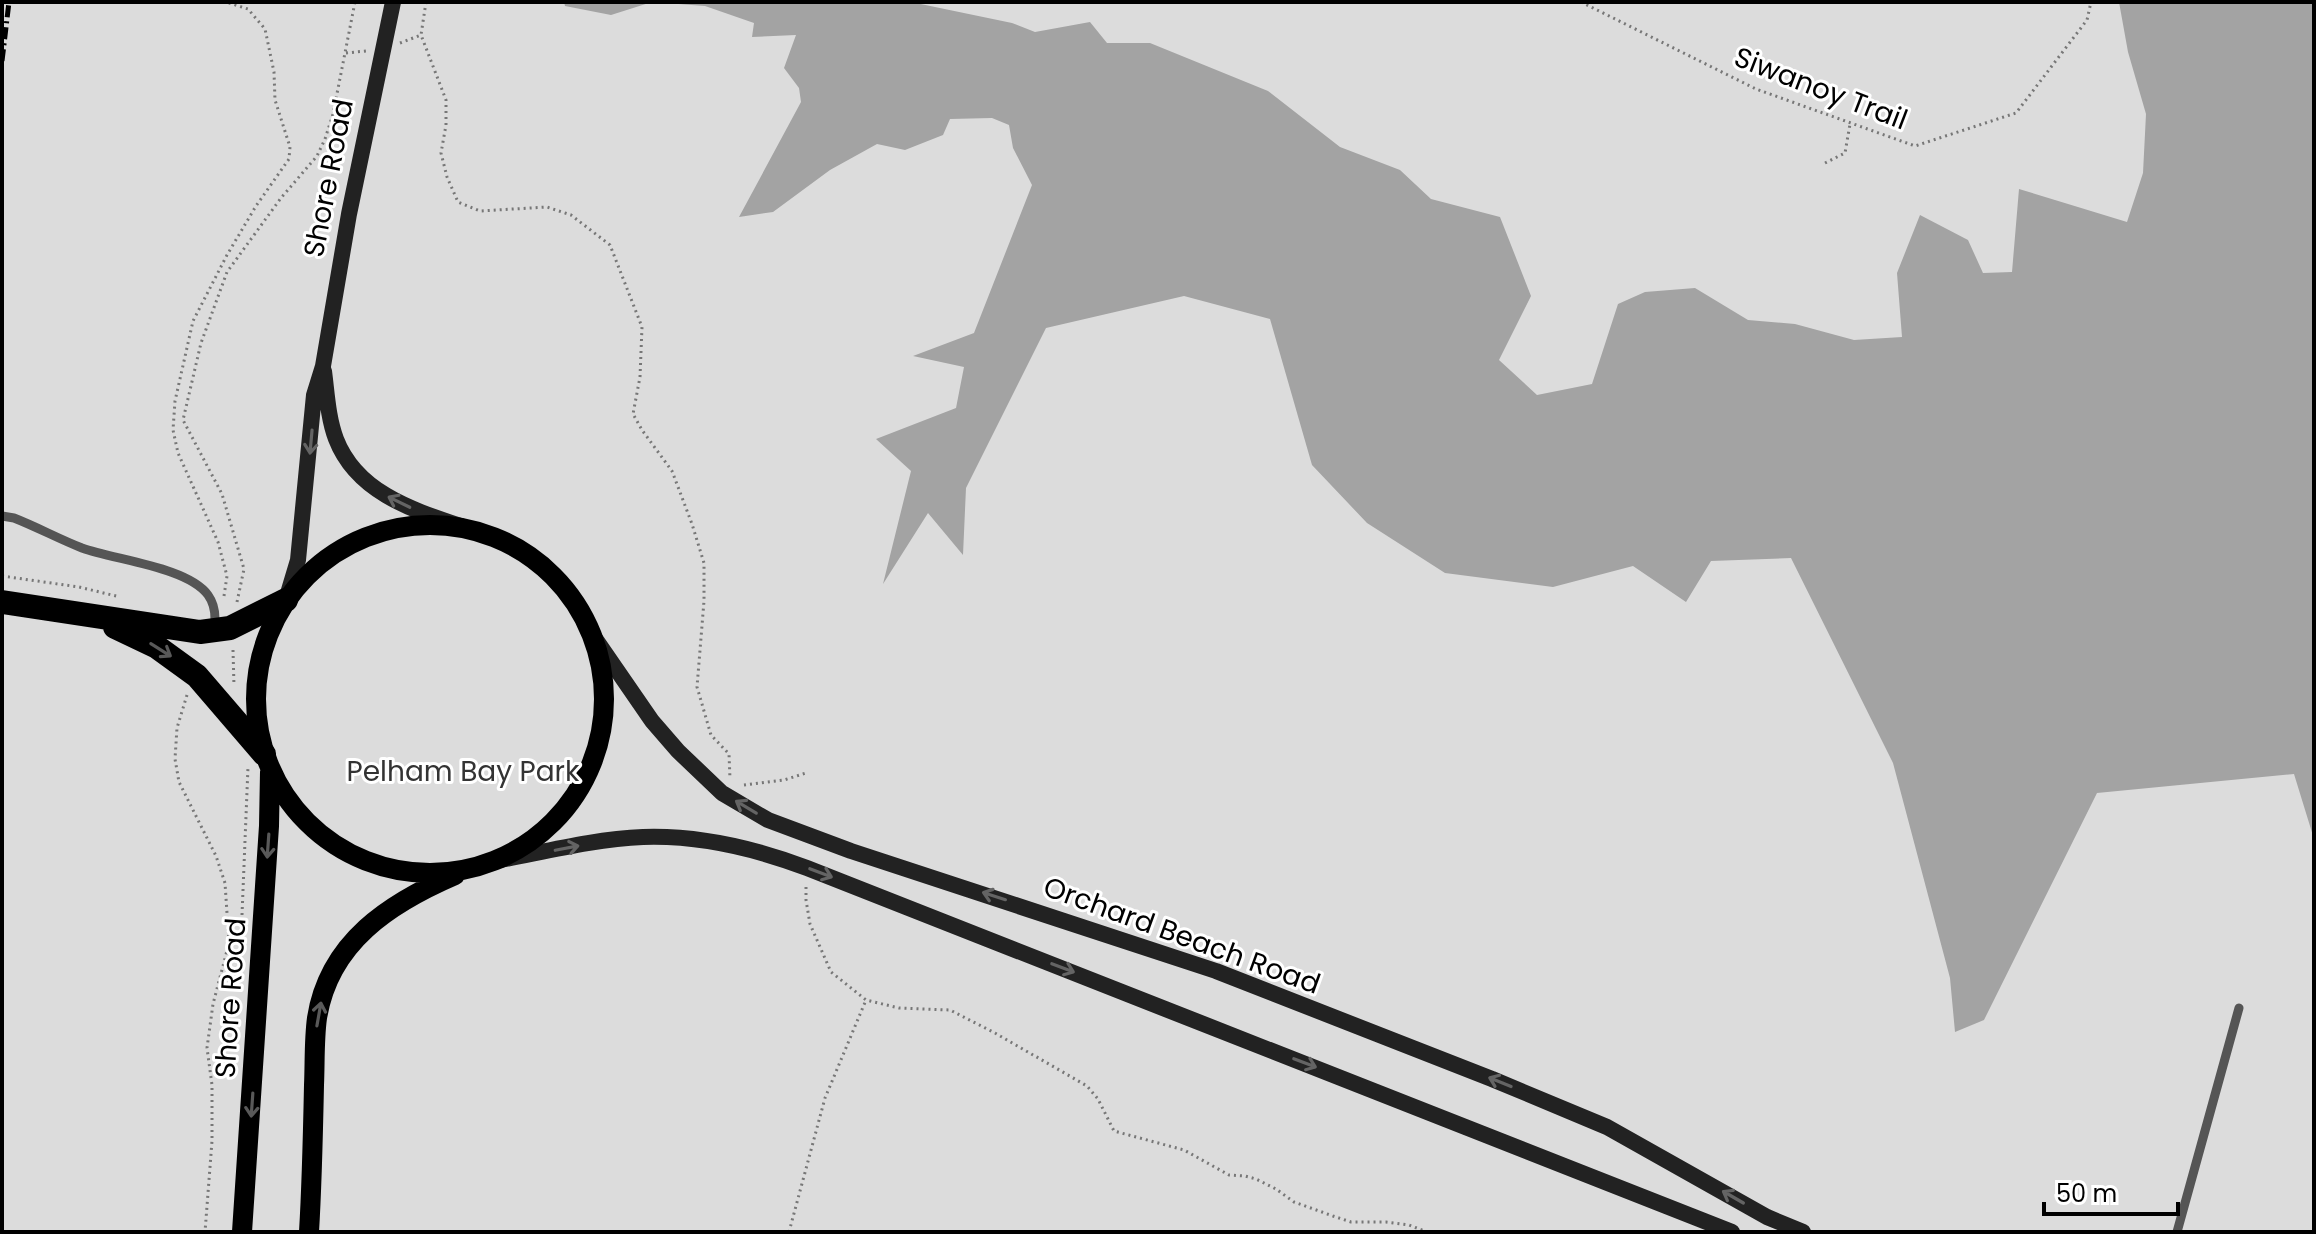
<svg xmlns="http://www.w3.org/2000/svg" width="2316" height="1234" viewBox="0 0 2316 1234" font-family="Poppins,sans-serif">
<rect width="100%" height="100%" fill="#fff"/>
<!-- green -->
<path fill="#dcdcdc" d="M2,2H2269L2314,660V1232H2Z"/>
<!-- water -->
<path fill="#a3a3a3" d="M564,2H652L611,15L565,6Z
M652,2H911L1012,23L1035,32L1090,22L1107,43H1150L1268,91L1340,147L1400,170L1431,199L1500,217L1531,296L1499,360L1537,395L1592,384L1618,304L1645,292L1695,288L1748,320L1795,324L1854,340L1902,337L1897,273L1920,215L1968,240L1983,273L2012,272L2019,189L2127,222L2143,173L2146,114L2128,52L2119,2H2314V839L2294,774L2097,793L1984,1020L1955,1032L1950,978L1893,763L1791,558L1711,561L1686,602L1633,566L1553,587L1445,573L1367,523L1312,465L1270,319L1184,296L1046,328L966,488L963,555L928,513L883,584L911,471L876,439L956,408L964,367L913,356L974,333L1032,185L1013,148L1009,125L992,118L950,119L943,135L905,150L877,144L830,170L773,212L739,217L801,102L799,88L784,68L796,35L752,37L754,23L705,6Z"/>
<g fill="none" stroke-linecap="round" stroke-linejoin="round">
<!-- primary casing -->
<g stroke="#dbdbdb" stroke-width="22">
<path id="primary" d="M256 699a174 174 0 1 1 348 0a174 174 0 1 1-348 0Z
M242,1232L269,826L270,772
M309,1232C312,1183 313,1134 314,1085C315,1063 314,1040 317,1018C329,942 390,903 455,875"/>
</g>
<!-- highway casing -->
<g stroke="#dbdbdb" stroke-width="26">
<path id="highway" d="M2,602L200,632L230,628L286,600
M115,627L157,647L197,676L264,754"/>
</g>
<!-- path -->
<path stroke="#777" stroke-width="3" stroke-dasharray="2 4" stroke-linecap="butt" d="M426,2L421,35L446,100V125L441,153L447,177L458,202L480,211L547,207L571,215L610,245L642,327L640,377L633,414L642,430L672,471L692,524L704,563V601L697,687L711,735L729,754L730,779
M1581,2L1756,89L1915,146L2016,113L2087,20L2091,2
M400,43L421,35
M346,53L366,51
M1825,163L1845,153L1850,124
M2,576L79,587L120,597
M224,596L227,576L218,542L178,453L173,430L175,401L193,321L227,255L256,206L289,159L290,147L275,100L274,72L265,29L248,9L226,2
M237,602L244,569L222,494L183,420L201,343L227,272L281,198L317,156L325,139L333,114L355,2
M233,650L234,686
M187,695L177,728L175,759L179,782L216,856L225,883L229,943L213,1004L207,1048L212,1085V1141L205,1232
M744,785L784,780L806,773
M806,887V900L810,924L831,972L866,1000L899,1008L950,1010L995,1033L1087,1086L1098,1099L1114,1131L1184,1150L1229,1175L1245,1176L1256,1179L1276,1189L1294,1202L1333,1216L1351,1222H1386L1409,1225L1427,1232
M242,915L248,767
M789,1232L825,1098L866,1000"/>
<!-- lane -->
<path stroke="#555" stroke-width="9" d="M2,516L14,518C37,527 59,539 82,548C115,560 188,567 208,595C216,606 216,618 214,630
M2177,1232L2239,1008"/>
<!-- secondary -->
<path stroke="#222" stroke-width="16" d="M324,371C327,394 328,418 336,439C358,496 420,512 472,530
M286,600L298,560L314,395L323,366L349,214L393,2
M592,634L652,721L678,751L722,793L768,820L851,851L1216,971L1492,1079L1607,1127L1767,1217L1803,1232
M490,862C540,853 592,839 643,837C700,835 754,848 807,868L1732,1232"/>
<!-- primary -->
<use href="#primary" stroke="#000" stroke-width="20"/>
<!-- highway -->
<use href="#highway" stroke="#000" stroke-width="24"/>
<!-- rail -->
<path stroke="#000" stroke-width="5" stroke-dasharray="12 4 2 4" stroke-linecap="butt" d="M2,61L9,2"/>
</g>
<!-- one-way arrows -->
<defs><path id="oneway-shaft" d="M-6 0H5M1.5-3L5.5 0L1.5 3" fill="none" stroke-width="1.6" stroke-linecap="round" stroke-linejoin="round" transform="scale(2)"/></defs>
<g stroke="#646464">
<use href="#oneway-shaft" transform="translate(311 442) rotate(95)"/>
<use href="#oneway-shaft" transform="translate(399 502) rotate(-154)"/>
<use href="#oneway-shaft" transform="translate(746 807) rotate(-149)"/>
<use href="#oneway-shaft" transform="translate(567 848) rotate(-11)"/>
<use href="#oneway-shaft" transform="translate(821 873) rotate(21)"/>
<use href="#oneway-shaft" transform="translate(994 896) rotate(-162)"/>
<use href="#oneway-shaft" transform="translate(1063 968) rotate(21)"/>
<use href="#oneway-shaft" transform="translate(1305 1063) rotate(21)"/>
<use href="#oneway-shaft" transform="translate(1500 1082) rotate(-158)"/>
<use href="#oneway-shaft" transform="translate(1733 1197) rotate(-150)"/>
</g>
<g stroke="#595959">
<use href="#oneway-shaft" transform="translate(161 650) rotate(32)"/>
<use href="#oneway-shaft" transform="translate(268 846) rotate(94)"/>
<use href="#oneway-shaft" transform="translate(319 1014) rotate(-80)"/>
<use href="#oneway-shaft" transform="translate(252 1105) rotate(94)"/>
</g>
<g text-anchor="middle" stroke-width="6" stroke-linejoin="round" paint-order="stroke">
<!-- street labels -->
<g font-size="28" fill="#000" stroke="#fff">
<text transform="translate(1821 88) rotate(21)" y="10">Siwanoy Trail</text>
<text transform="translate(328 178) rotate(-79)" y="10">Shore Road</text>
<text transform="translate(1182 935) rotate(20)" y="10">Orchard Beach Road</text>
<text transform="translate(230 998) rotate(-86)" y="10">Shore Road</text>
</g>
<!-- park labels -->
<g font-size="28" fill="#333" stroke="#fff">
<text x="463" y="781">Pelham Bay Park</text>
</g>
</g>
<!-- border -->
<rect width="2316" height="1234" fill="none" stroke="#000000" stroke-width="8"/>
<!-- scale -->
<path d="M2044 1202v12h134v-12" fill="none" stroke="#000000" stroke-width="4"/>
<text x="2056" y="1202" font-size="24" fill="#000000" stroke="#ffffff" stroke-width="6" paint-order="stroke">50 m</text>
</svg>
